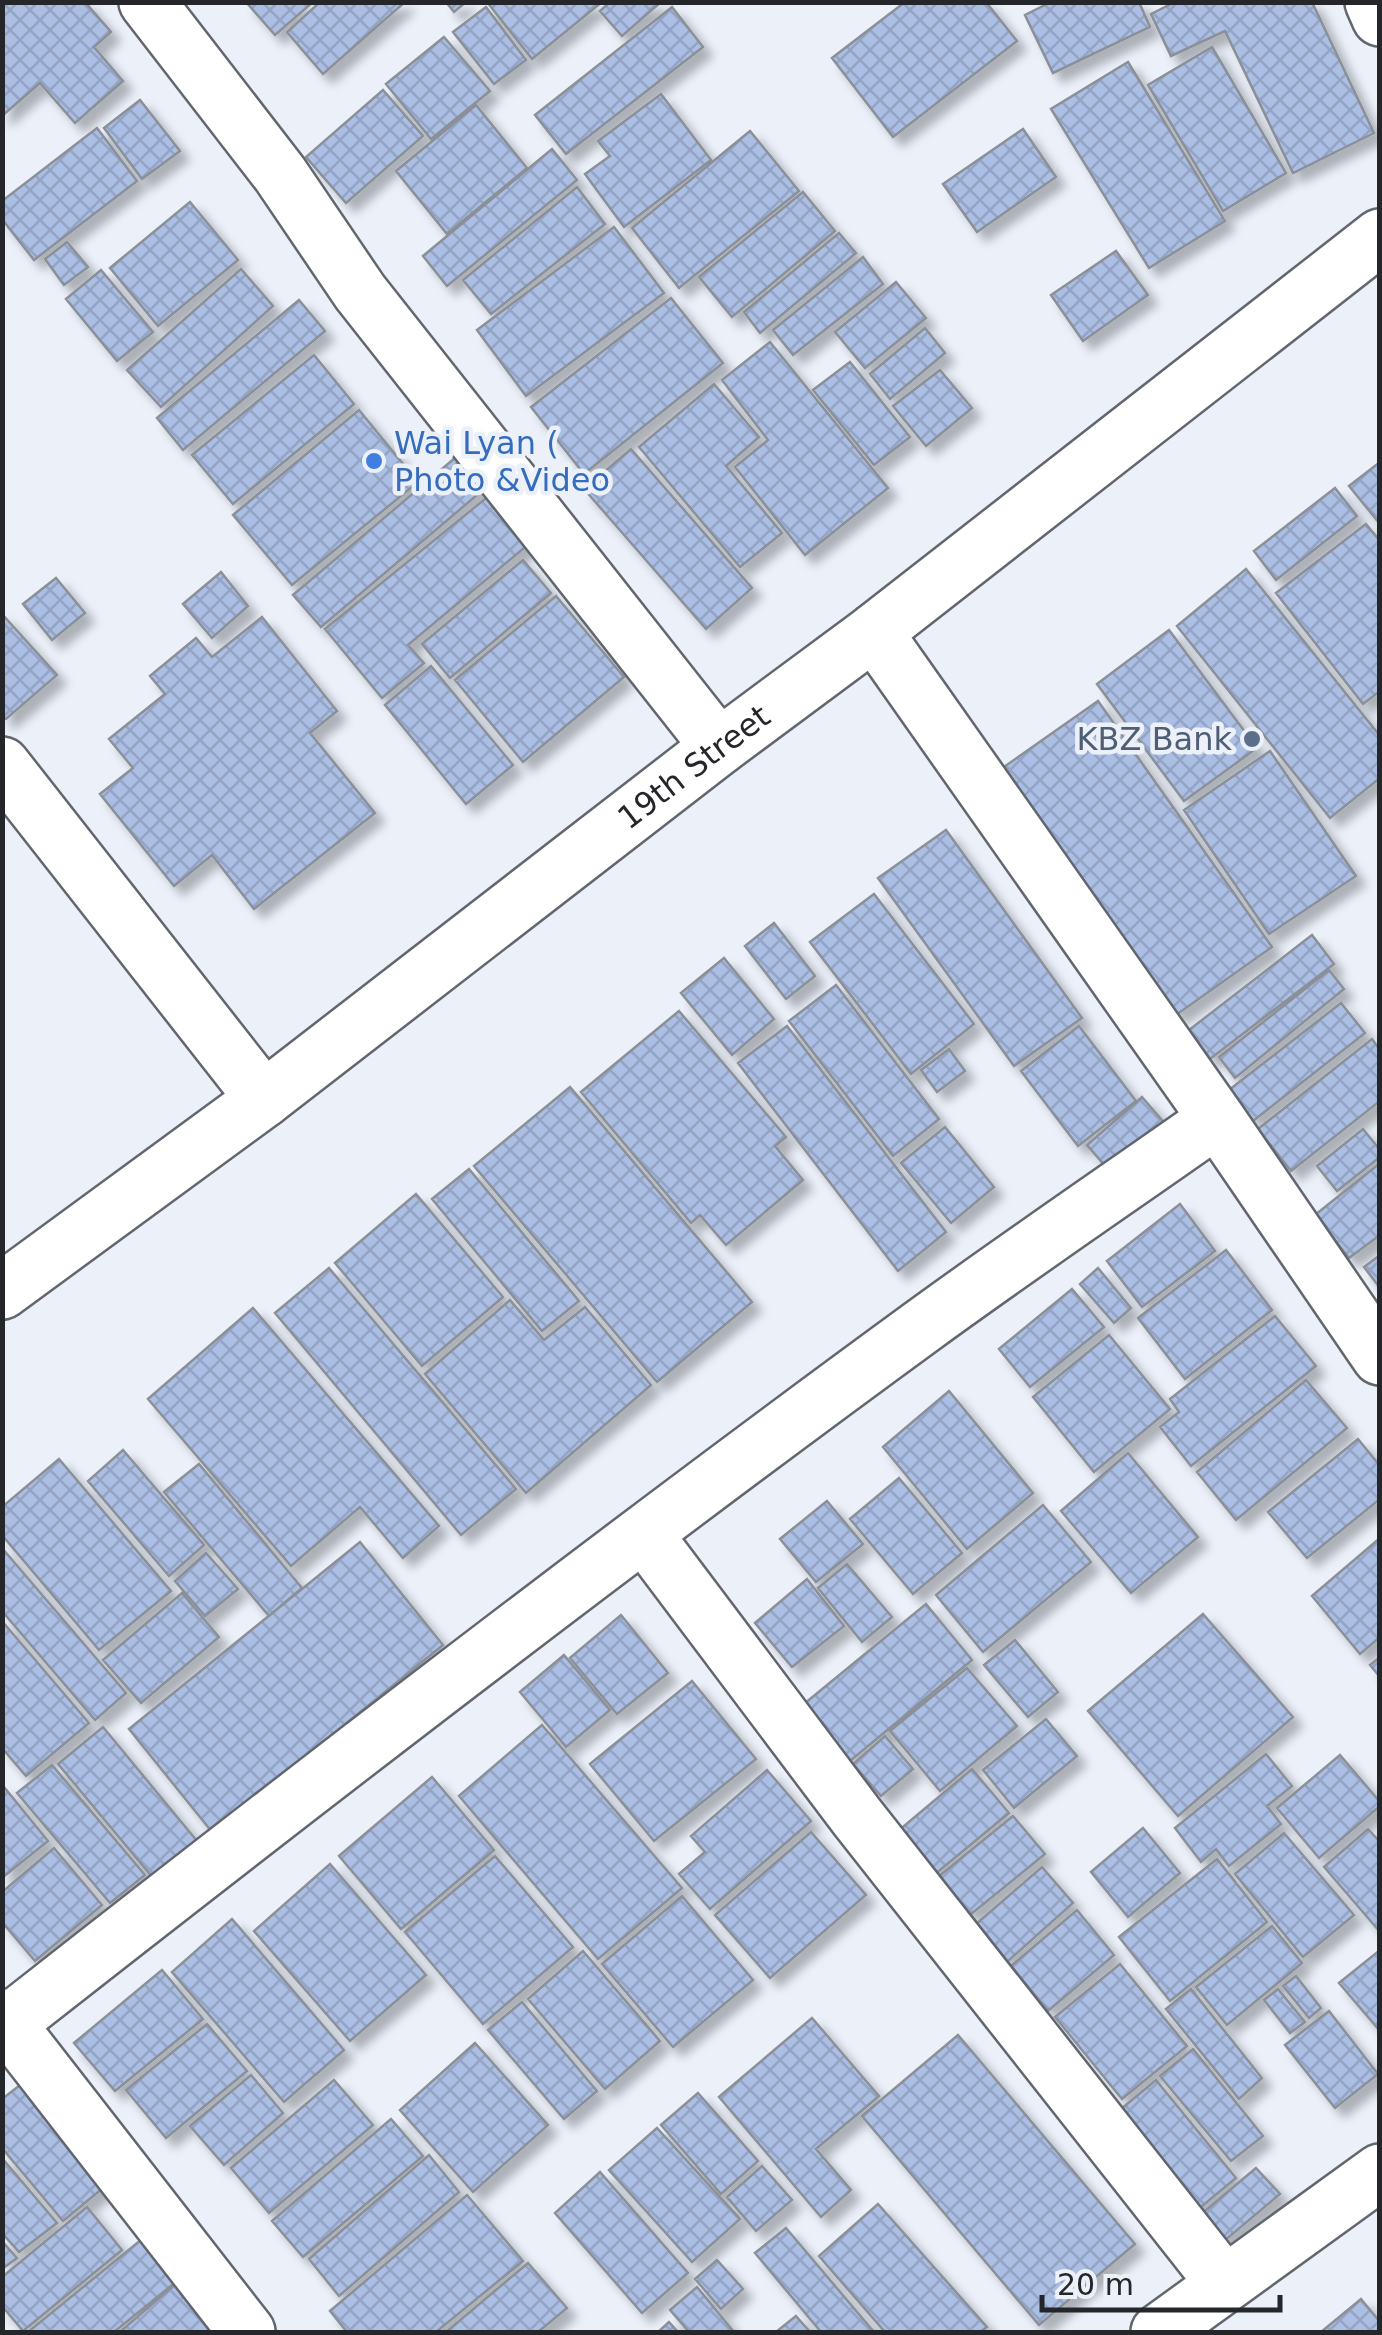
<svg xmlns="http://www.w3.org/2000/svg" width="1382" height="2335" viewBox="0 0 1382 2335" font-family="'DejaVu Sans',sans-serif">
<defs>
<pattern id="building-cross-hatch" width="8" height="8" patternUnits="userSpaceOnUse" patternTransform="scale(2.5)"><rect width="8" height="8" fill="#abbfe5"/><path d="M0 0l8 8M0 8l8-8" fill="none" stroke="#93a4c4"/></pattern>
<filter id="shadow"><feDropShadow dx="9" dy="9" stdDeviation="5" flood-color="#0004"/></filter>
</defs>
<rect width="100%" height="100%" fill="#ebf0f9"/>
<!-- building -->
<path fill="url(#building-cross-hatch)" stroke="#8b9098" stroke-width="2.5" filter="url(#shadow)" d="M2,2H85L111,32L94,47L123,81L75,123L40,83L2,116Z
M246,2H313L275,35Z
M320,2H405L323,74L287,32Z
M446,2H466L454,12Z
M487,2H602L532,59Z
M610,2H661L622,36L600,11Z
M905,2H986L1017,41L893,137L832,58Z
M1051,2H1139L1150,27L1053,73L1025,15Z
M1175,2H1312L1374,133L1293,173L1225,31L1171,56L1151,14Z
M486,7L526,60L494,84L453,32Z
M672,7L703,47L566,154L535,115Z
M444,37L490,91L431,139L386,84Z
M1212,47L1286,173L1223,211L1148,85Z
M1128,62L1225,221L1149,268L1051,109Z
M383,90L423,136L346,203L306,157Z
M661,94L711,160L624,227L585,174L610,156L598,141Z
M140,100L180,151L142,179L104,128Z
M476,105L527,168L447,234L396,171Z
M97,128L137,181L34,260L2,219V201Z
M1023,129L1056,177L977,232L943,184Z
M750,131L799,191L679,288L632,228Z
M552,149L577,180L447,286L423,256Z
M577,187L605,224L491,314L463,280Z
M803,192L835,231L732,317L699,277Z
M190,202L238,260L158,326L110,268Z
M614,227L664,293L526,396L477,330Z
M839,233L856,253L760,333L744,312Z
M67,242L88,267L64,285L45,259Z
M1116,251L1148,295L1083,341L1051,295Z
M863,257L883,284L793,355L773,330Z
M241,269L273,306L161,407L127,370Z
M101,270L153,332L117,361L66,299Z
M896,282L926,318L865,368L835,332Z
M671,298L723,363L584,474L531,407Z
M299,300L325,331L183,450L157,418Z
M925,328L945,353L890,399L870,374Z
M770,342L888,488L805,555L735,467L768,440L722,380Z
M314,355L354,404L233,504L192,455Z
M850,362L910,437L874,465L813,390Z
M940,370L972,408L926,446L893,406Z
M714,384L759,437L726,466L782,533L740,567L639,447Z
M359,410L418,482L292,585L233,515Z
M631,449L752,588L706,629L584,489Z
M456,457L483,490L321,627L293,595Z
M1380,462V524L1349,486Z
M1335,488L1357,516L1276,580L1254,551Z
M491,494L530,543L408,645L424,663L382,698L325,629Z
M1366,524L1380,541V691L1363,704L1276,593Z
M523,560L551,593L450,678L422,644Z
M1246,569L1380,736V778L1330,818L1177,626Z
M221,572L248,606L212,638L183,604Z
M56,578L85,613L52,640L23,604Z
M556,596L624,677L523,762L455,680Z
M2,614L57,675L6,719L2,716Z
M262,617L337,711L310,733L375,813L254,909L212,855L174,886L100,794L133,768L109,739L165,694L150,676L196,638L212,657Z
M1169,630L1257,748L1184,801L1097,684Z
M431,666L513,765L466,804L385,705Z
M1098,701L1272,947L1176,1015L1001,769Z
M1270,751L1356,876L1269,934L1184,810Z
M946,830L1082,1018L1014,1066L878,878Z
M874,894L974,1024L911,1074L810,942Z
M774,923L815,976L786,999L745,946Z
M1312,935L1334,964L1210,1059L1189,1030Z
M724,958L774,1019L732,1055L681,993Z
M1329,970L1344,989L1235,1078L1219,1057Z
M836,985L939,1119L893,1156L789,1021Z
M1341,1003L1365,1033L1253,1121L1229,1090Z
M679,1011L786,1137L775,1146L803,1180L726,1245L700,1215L691,1223L581,1092Z
M787,1026L946,1232L898,1271L738,1063Z
M1079,1026L1136,1101L1078,1146L1021,1071Z
M1372,1039L1380,1050V1101L1291,1171L1258,1129Z
M949,1049L965,1071L937,1092L921,1070Z
M570,1087L752,1302L657,1382L474,1166Z
M1142,1097L1167,1126L1112,1174L1087,1145Z
M945,1127L994,1187L951,1223L901,1163Z
M1363,1129L1380,1150V1157L1337,1191L1317,1166Z
M1380,1163V1235L1349,1258L1315,1215Z
M469,1169L579,1301L542,1331L432,1199Z
M416,1194L503,1297L422,1366L335,1263Z
M1180,1204L1215,1251L1142,1307L1107,1261Z
M1226,1250L1272,1310L1185,1379L1138,1318Z
M1380,1255V1288L1364,1267Z
M329,1268L516,1489L461,1535L275,1313Z
M1098,1268L1131,1308L1114,1323L1080,1284Z
M1072,1289L1104,1327L1030,1387L999,1349Z
M510,1300L544,1340L585,1307L651,1385L526,1493L425,1374Z
M253,1308L439,1526L403,1558L360,1507L291,1566L148,1399Z
M1275,1316L1316,1366L1191,1466L1160,1427L1179,1412L1170,1399Z
M1109,1335L1170,1409L1094,1472L1033,1397Z
M1306,1380L1347,1428L1236,1520L1197,1472Z
M949,1391L1033,1493L967,1549L883,1447Z
M1358,1439L1380,1466V1499L1307,1558L1268,1512Z
M123,1450L204,1545L169,1576L88,1481Z
M1128,1453L1198,1537L1131,1593L1061,1511Z
M59,1459L171,1591L99,1650L2,1535V1507Z
M199,1464L302,1588L269,1616L164,1492Z
M899,1478L962,1553L913,1594L850,1519Z
M827,1501L863,1544L816,1582L780,1539Z
M1043,1505L1091,1562L983,1652L936,1595Z
M1380,1538V1637L1360,1654L1312,1596Z
M360,1542L443,1645L212,1832L129,1729Z
M2,1548L126,1693L95,1720L2,1611Z
M206,1553L238,1589L205,1616L175,1581Z
M847,1564L892,1617L862,1642L818,1588Z
M807,1579L844,1626L792,1667L755,1623Z
M182,1593L219,1637L141,1703L103,1660Z
M926,1604L972,1660L850,1761L804,1704Z
M1203,1614L1293,1717L1178,1816L1088,1711Z
M621,1615L668,1673L617,1714L570,1658Z
M2,1621L89,1723L26,1776L2,1748Z
M1015,1640L1058,1692L1028,1717L984,1665Z
M564,1655L610,1710L566,1747L520,1692Z
M1380,1657V1677L1370,1665Z
M967,1668L1017,1726L940,1791L890,1731Z
M692,1681L756,1759L654,1841L590,1764Z
M1046,1719L1077,1756L1014,1808L983,1770Z
M542,1725L682,1888L598,1959L459,1796Z
M103,1727L202,1847L158,1884L58,1764Z
M885,1736L913,1769L881,1796L853,1764Z
M1266,1754L1292,1786L1267,1806L1281,1824L1229,1866L1216,1849L1201,1862L1175,1828Z
M1340,1755L1380,1802V1806L1319,1858L1277,1808Z
M52,1765L145,1875L110,1903L17,1793Z
M972,1769L1009,1813L934,1875L897,1832Z
M767,1770L811,1821L710,1909L679,1874L705,1852L691,1836Z
M432,1777L494,1850L401,1929L339,1856Z
M4,1787L48,1841L2,1878V1788Z
M1013,1816L1045,1854L970,1915L938,1877Z
M1143,1828L1180,1873L1128,1917L1091,1872Z
M1368,1829L1380,1842V1932L1324,1867Z
M811,1832L866,1895L770,1978L715,1915Z
M1284,1833L1354,1915L1303,1957L1235,1874Z
M54,1848L102,1905L35,1961L2,1922V1892Z
M495,1856L573,1947L483,2024L405,1932Z
M1217,1859L1267,1922L1170,2001L1119,1937Z
M330,1864L426,1975L350,2041L254,1931Z
M1042,1867L1073,1903L1007,1962L975,1925Z
M682,1896L753,1980L673,2047L602,1964Z
M1077,1910L1114,1955L1048,2011L1011,1966Z
M232,1919L344,2050L284,2102L172,1972Z
M1272,1926L1302,1963L1227,2025L1196,1987Z
M1380,1950V2031L1339,1983Z
M583,1951L660,2041L605,2089L528,1999Z
M1120,1964L1187,2046L1122,2099L1055,2017Z
M162,1970L203,2019L115,2091L74,2043Z
M1296,1976L1321,2008L1309,2018L1283,1986Z
M1191,1989L1262,2078L1239,2099L1166,2009Z
M1278,1989L1305,2022L1290,2033L1264,2000Z
M522,2002L597,2091L564,2119L488,2030Z
M1329,2011L1378,2074L1335,2108L1285,2045Z
M812,2018L879,2096L816,2149L851,2190L821,2217L719,2097Z
M207,2024L247,2071L166,2138L126,2090Z
M958,2035L1135,2244L1039,2325L862,2116Z
M475,2043L548,2125L473,2192L400,2110Z
M1193,2049L1263,2136L1231,2161L1160,2076Z
M251,2075L283,2113L224,2165L190,2126Z
M334,2080L373,2125L269,2213L231,2168Z
M1156,2080L1236,2178L1195,2212L1115,2114Z
M24,2082L109,2183L63,2221L2,2148V2099Z
M698,2093L758,2161L721,2194L661,2125Z
M391,2119L423,2156L303,2257L272,2221Z
M657,2128L740,2219L692,2262L609,2170Z
M429,2155L459,2192L339,2296L309,2259Z
M2,2158L57,2223L19,2252L2,2233Z
M762,2166L792,2200L756,2231L727,2197Z
M1256,2168L1280,2194L1223,2242L1200,2215Z
M600,2172L688,2273L642,2313L555,2213Z
M467,2195L523,2261L436,2332H347L330,2311Z
M878,2204L987,2327L980,2332H885L819,2256Z
M87,2207L122,2250L23,2331L2,2306V2277Z
M786,2228L874,2332H821L755,2253Z
M147,2235L182,2277L114,2332H28Z
M2,2241L17,2258L2,2269Z
M717,2260L743,2289L721,2309L695,2279Z
M528,2263L567,2308L538,2332H446Z
M175,2284L214,2332H120Z
M697,2287L734,2332H689L670,2310Z
M1361,2299L1380,2322V2332H1321Z
M796,2316L810,2332H776Z
M669,2322L678,2332H658Z"/>
<g fill="none" stroke-linecap="round" stroke-linejoin="round">
<!-- minor casing -->
<g stroke="#62666e" stroke-width="60">
<path id="minor" d="M147,2L280,174L360,292L719,747
M874,632L1217,1119L1380,1357
M2,765L264,1099
M644,1534L857,1817L1225,2284
M2,2017L247,2332
M2,2028C306,1789 612,1553 924,1325C1020,1255 1119,1188 1217,1119
M1159,2332L1380,2172"/>
</g>
<!-- tertiary casing -->
<g stroke="#62666e" stroke-width="60">
<g id="tertiary">
<path d="M1373,2L1380,18"/>
<path id="s1" d="M2,1291L264,1099L719,747L874,632L1380,237"/>
</g>
</g>
<!-- minor -->
<use href="#minor" stroke="#fff" stroke-width="55"/>
<!-- tertiary -->
<use href="#tertiary" stroke="#fff" stroke-width="55"/>
</g>
<!-- markers -->
<circle fill="#3f7fe0" stroke="#ebf0f9" stroke-width="4" cx="374" cy="461" r="10"/>
<circle fill="#5c6f8a" stroke="#ebf0f9" stroke-width="4" cx="1252" cy="739" r="10"/>
<g text-anchor="middle" stroke-width="9" stroke-linejoin="round" paint-order="stroke">
<!-- shop labels -->
<g font-size="32" fill="#366cbe" stroke="#ebf0f9" text-anchor="start">
<text x="394" y="454">Wai Lyan (<tspan x="394" dy="37">Photo &amp;Video</tspan></text>
</g>
<!-- service labels -->
<g font-size="32" fill="#4e5e75" stroke="#ebf0f9" text-anchor="end">
<text x="1232" y="750">KBZ Bank</text>
</g>
<!-- street labels -->
<g font-size="32" fill="#242629" stroke="#ebf0f9">
<text dy="11" stroke="none"><textPath href="#s1" startOffset="868">19th Street</textPath></text>
</g>
</g>
<!-- border -->
<rect width="1382" height="2335" fill="none" stroke="#242629" stroke-width="10"/>
<!-- scale -->
<path d="M1042 2295v15h238v-15" fill="none" stroke="#242629" stroke-width="5"/>
<text x="1057" y="2295" font-size="30" fill="#242629" stroke="#ebf0f9" stroke-width="8" paint-order="stroke">20 m</text>
</svg>
